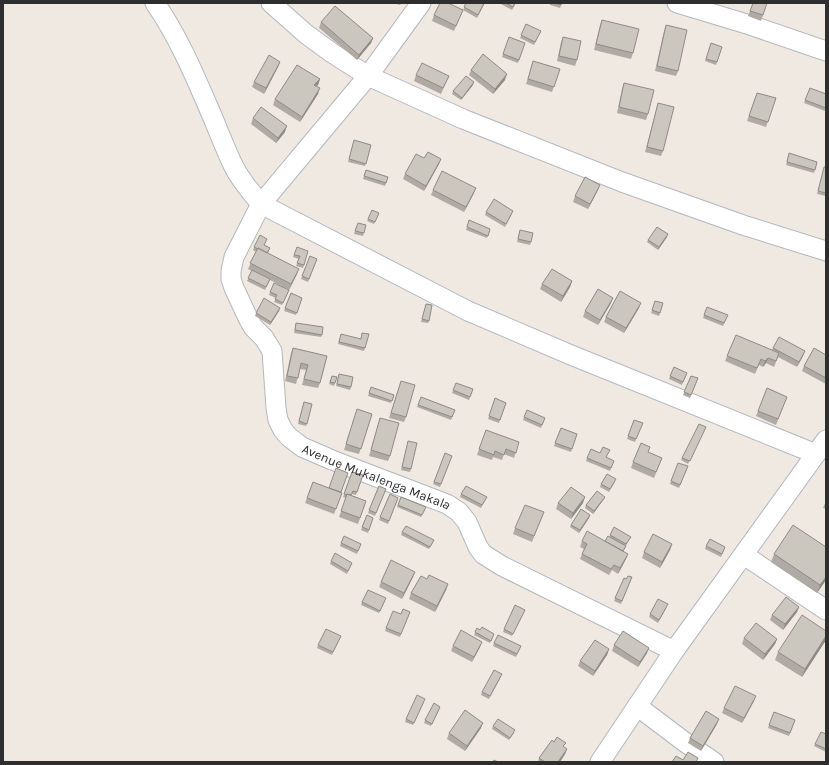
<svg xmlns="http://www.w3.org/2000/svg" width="829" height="765" viewBox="0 0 829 765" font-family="Karla,sans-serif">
<rect width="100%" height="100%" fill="#efe9e1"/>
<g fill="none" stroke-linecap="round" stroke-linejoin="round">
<!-- minor casing -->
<g stroke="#b4b7c1" stroke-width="21">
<g id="minor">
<path d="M155,3C178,36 194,74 210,111C218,129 225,149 234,167C241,181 251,192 261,204L468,311L571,355L816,454"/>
<path d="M271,3L306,34L332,53L368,76L463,119L622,182L743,225L826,251"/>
<path id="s1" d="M421,3L368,76L261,204L234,257L231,271V279L234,288L249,320L253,327L264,338L272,351L276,408L278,420L283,430L289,437L302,447L332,460L447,504L459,512L467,522L478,547L483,554L502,566L674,651"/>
<path d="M677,3L750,25L826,51"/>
<path d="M744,555L826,610"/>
<path d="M637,706L686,743L714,762"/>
<path d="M600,762L674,651L826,440"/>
</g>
</g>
<!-- minor -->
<use href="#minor" stroke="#fff" stroke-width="19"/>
</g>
<!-- wall -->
<path fill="#afaba4" d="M393,3H401L400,5Z
M466,3H485L477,18L463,10L454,31L432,21L434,15L463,10Z
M499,3H516L512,10Z
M550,3H562L560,8L550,5Z
M753,3H767L761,21L748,16Z
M602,20L633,53L631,59L594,50L600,25Z
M321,22L373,38L371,43L357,60L319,28Z
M526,24L541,31L534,45L520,38Z
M666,25L678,71L676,76L655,71L664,31Z
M509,37L525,43L518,63L502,57Z
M563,37L577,60L575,66L557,61L561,42Z
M711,43L722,47L716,65L705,61Z
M533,61L560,69L552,92L526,84Z
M280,62L278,67L264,94L252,87L254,82Z
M471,70L505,80L493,94L469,75Z
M416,75L449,76L441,94L414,81Z
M320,79L318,85L316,86L318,94L300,122L273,105L275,99Z
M624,83L648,114L646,120L617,113L622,89Z
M473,85L461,100L452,94L453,91Z
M810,88L826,108L825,111L804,103Z
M757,93L776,98L766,127L747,121Z
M658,103L663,151L661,156L645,152Z
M253,118L285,132L276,143L251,124Z
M354,140L371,145L365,166L348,162Z
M789,153L817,162L814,173L786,165Z
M424,158L441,159L439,164L424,191L403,179L405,174Z
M824,167H826V196L817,194Z
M366,170L388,177L385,186L363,179Z
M433,190L474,193L464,212L431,195Z
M598,190L588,209L573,202L575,196Z
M372,210L379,213L374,224L367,221Z
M486,212L512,214L505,227L485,215Z
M469,220L490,229L487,238L466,230Z
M358,223L366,225L363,236L354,234Z
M520,230L531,242L530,245L517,242Z
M667,237L658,250L647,242L648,240Z
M266,242L264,245L270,248L268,253L297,274L289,290L270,280L265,290L247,281L252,271L248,269L256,252L253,250L254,247Z
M297,247L304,265L303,268L296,266L299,259L293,257Z
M310,256L317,259L308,282L301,279Z
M572,281L570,287L561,302L540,289L542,284Z
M289,290L282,305L274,302L276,298L269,295L270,292Z
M291,293L302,298L296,315L284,311Z
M655,301L663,303L659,316L651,313Z
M611,303L598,325L583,317L585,311Z
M426,304L429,321L428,323L421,322Z
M707,307L728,315L723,326L703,318Z
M280,308L279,311L270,325L255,316L256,313Z
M639,308L624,333L604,322L606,317Z
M296,323L322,335L321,337L294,333Z
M341,334L365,348L364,351L338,344Z
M736,335L772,350L773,348L805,351L803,356L797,367L778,357L774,367L766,363L763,367L759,365L755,374L725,361Z
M293,348L327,356L320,383L318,388L302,385L306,370L300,369L296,384L285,381L291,353Z
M826,355V384L802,371L804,366Z
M687,373L682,385L669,379L670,376Z
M339,374L351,387L350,390L336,386Z
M332,376L337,377L334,386L329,384Z
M691,376L698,378L690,398L683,395Z
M401,381L406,417L404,422L389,418Z
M456,383L473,389L469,400L452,393Z
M371,387L394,395L391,403L368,396Z
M767,388L787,397L776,425L756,416Z
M421,397L455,410L451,420L417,407Z
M495,398L506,403L499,423L488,419Z
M304,402L312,404L306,426L298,424Z
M357,409L372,414L359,454L344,450Z
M527,410L545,418L541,428L523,420Z
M380,418L390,456L388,461L369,456Z
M634,420L643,423L635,442L627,439Z
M706,427L688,464L681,460L682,458Z
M561,428L577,434L571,452L554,446Z
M486,430L519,442L514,458L504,454L502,460L493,457L492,460L477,455Z
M408,441L411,469L410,472L401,470Z
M648,452L662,458L654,478L631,468L633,462Z
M445,453L452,456L440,487L433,484Z
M607,457L614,461L610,471L586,461L587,458Z
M688,466L679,488L670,484L671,481Z
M352,472L363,475L356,495L352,494L351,495L366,501L358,524L339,517L346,498L343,497Z
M313,482L342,493L334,514L305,503Z
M615,482L609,492L600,487L601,484Z
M379,486L386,489L375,516L368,513Z
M390,494L398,498L388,524L379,520Z
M461,494L487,497L481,508L460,497Z
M401,497L426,507L421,517L397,507Z
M604,499L593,514L585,508L586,505Z
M826,501V509L823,508Z
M558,503H583L571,519L556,509Z
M544,512L532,542L513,534L515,528Z
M367,515L373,518L368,533L361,530Z
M590,515L589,518L579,533L570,527L571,525Z
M402,532L434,540L429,549L401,535Z
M610,535L631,537L623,551L626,559L618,574L612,570L609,575L580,559L584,549L580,547L582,541H605L610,537Z
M341,543L361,544L357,554L340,546Z
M672,544L670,550L660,568L642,558L644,552Z
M706,546L725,547L721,557L705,549Z
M826,547V580L817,593L771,562L774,554Z
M331,561L352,563L347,574L330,564Z
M415,572L413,577L402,599L379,587L381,582Z
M632,577L621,604L614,601L624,578L626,579Z
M427,579L448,584L446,590L435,612L409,599L411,593Z
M385,601L379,613L361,605L362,602Z
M667,607L658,623L649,617L650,614Z
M799,607L797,612L783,630L770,620L772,615Z
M525,610L512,636L503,632L504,629Z
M410,612L400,637L385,631L386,628L401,614Z
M477,628L493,637L490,643L474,635Z
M826,631V640L802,677L775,660L778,652Z
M341,636L332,655L317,648L318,645Z
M744,638L777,639L775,644L763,660L742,644Z
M494,643L521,646L516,657L493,646Z
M614,645L647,653L638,667L612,651Z
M453,646L480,647L472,662L451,651Z
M609,649L607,655L593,676L578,666L580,661Z
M501,677L489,699L481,695L482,692Z
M754,701L742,723L722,713L724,708Z
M424,702L413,725L405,722L406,719Z
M439,710L431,726L424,723L425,720Z
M774,712L795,720L789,736L768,728Z
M717,724L701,751L688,743L690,738Z
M493,726L514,733L509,740L492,729Z
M481,728L465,751L447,739L449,733Z
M826,734V752L814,746L815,744Z
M554,742L567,749L565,754L560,762H538L539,758Z"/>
<!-- shaded-wall -->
<path fill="#8e8b86" d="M373,38L371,43L357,60L359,55Z
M280,62L278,67L264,94L266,88Z
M507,74L505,80L493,94L495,89Z
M320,79L318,85L312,90L314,85Z
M474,82L473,85L461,100L462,98Z
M320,88L318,94L300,122L302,117Z
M287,126L285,132L276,143L278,138Z
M441,159L439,164L424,191L426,186Z
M600,185L598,190L588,209L590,204Z
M476,188L474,193L464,212L466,207Z
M668,234L667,237L658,250L659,247Z
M299,269L297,274L289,290L291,284Z
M572,281L570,287L561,302L563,296Z
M613,298L611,303L598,325L600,320Z
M641,303L639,308L624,333L626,328Z
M280,308L279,311L270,325L271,322Z
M805,351L803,356L797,367L799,362Z
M768,358L766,363L763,367L765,361Z
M585,497L583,503L571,519L573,513Z
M605,497L604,499L593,514L594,511Z
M590,515L589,518L579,533L580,530Z
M672,544L670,550L660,568L662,562Z
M628,554L626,559L618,574L620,568Z
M415,572L413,577L402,599L404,593Z
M826,577V580L817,593L820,585Z
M448,584L446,590L435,612L437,606Z
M799,607L797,612L783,630L785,624Z
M826,636V640L802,677L805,669Z
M777,639L775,644L763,660L765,654Z
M482,642L480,647L472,662L474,657Z
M649,648L647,653L638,667L640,662Z
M609,649L607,655L593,676L595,671Z
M756,696L754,701L742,723L744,718Z
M719,719L717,724L701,751L703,746Z
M483,723L481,728L465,751L467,746Z
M567,749L565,754L560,762H558Z"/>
<!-- building -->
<path fill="#cbc7bf" stroke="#8e8b86" d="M440,3H448L463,10L456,26L434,15Z
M466,3H484L478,15L464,7Z
M506,3H515L513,7Z
M553,3H562L561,5Z
M753,3H767L763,15L750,11Z
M335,6L373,38L359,55L321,22Z
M602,20L639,29L633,53L596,44Z
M526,24L541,31L535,42L521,35Z
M666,25L687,30L678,71L657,66Z
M509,37L525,43L519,60L503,54Z
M563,37L581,41L577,60L559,56Z
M711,43L722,47L717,62L706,59Z
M483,54L507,74L495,89L471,70Z
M269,55L280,62L266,88L254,82Z
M533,61L560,69L554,87L528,79Z
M422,63L449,76L443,88L416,75Z
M297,65L320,79L314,85L320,88L302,117L275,99Z
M466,76L474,82L462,98L453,91Z
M624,83L654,90L648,114L619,107Z
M810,88L826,94V108L805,100Z
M757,93L776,98L768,122L749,116Z
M658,103L674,107L663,151L647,147Z
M261,107L287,126L278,138L253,118Z
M354,140L371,145L366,164L349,159Z
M428,152L441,159L426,186L405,174L416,154L424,158Z
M789,153L817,162L815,170L787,162Z
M824,167H826V193L818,191Z
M366,170L388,177L386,183L364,176Z
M442,171L476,188L466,207L433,190Z
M585,177L600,185L590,204L575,196Z
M494,199L513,211L506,224L486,212Z
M372,210L379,213L375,222L368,219Z
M469,220L490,229L488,236L467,227Z
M358,223L366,225L364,233L355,231Z
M657,227L668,234L659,247L648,240Z
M520,230L533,233L531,242L518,239Z
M260,235L267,239L264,245L270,248L267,253L258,248V249L254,247Z
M297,247L308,251L304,265L297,263L300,256L294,255Z
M258,248L299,269L291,284L250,263Z
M310,256L317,259L309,279L302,276Z
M552,269L572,281L563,296L542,284Z
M252,270L270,279L266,287L248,278Z
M274,283L289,290L283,303L275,299L277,295L270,292Z
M598,289L613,298L600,320L585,311Z
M620,291L641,303L626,328L606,317Z
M291,293L302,298L297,313L285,308Z
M264,298L280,308L271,322L256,313Z
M655,301L663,303L660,313L652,310Z
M426,304L432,305L429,321L422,319Z
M707,307L728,315L724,323L704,315Z
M296,323L323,327L322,335L295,330Z
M362,333L369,334L365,348L339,342L341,334L361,339Z
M736,335L779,353L776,361L768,358L765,361L761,359L757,368L727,356Z
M779,337L805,351L799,362L773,348Z
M293,348L327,356L320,383L304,379L308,365L301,363L298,378L287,376Z
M814,348L826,355V378L804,366Z
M674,367L687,373L683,382L670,376Z
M339,374L353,377L351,387L337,384Z
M332,376L337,377L335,383L330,382Z
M691,376L698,378L691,395L684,392Z
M401,381L415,385L406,417L391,413Z
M456,383L473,389L470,397L453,390Z
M371,387L394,395L392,401L369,393Z
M767,388L787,397L778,419L758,411Z
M421,397L455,410L452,417L418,405Z
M495,398L506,403L500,420L489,416Z
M304,402L312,404L307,424L299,421Z
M357,409L372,414L361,449L346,444Z
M527,410L545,418L542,425L524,417Z
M380,418L399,423L390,456L371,450Z
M634,420L643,423L636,439L628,436Z
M699,424L706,427L690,461L682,458Z
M561,428L577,434L572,449L555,443Z
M486,430L519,442L516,453L506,449L504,455L495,451L494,455L479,449Z
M408,441L417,443L411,469L402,467Z
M641,443L650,447L648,452L662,458L656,472L633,462Z
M603,447L610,450L606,457L614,461L611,468L587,458L591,449L600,453Z
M445,453L452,456L441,484L434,482Z
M678,463L688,466L680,485L671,481Z
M336,468L348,473L341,492L329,488Z
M352,472L363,475L357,492L353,491L351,495L347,494V495L344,494Z
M607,474L616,479L610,489L601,484Z
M313,482L342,493L336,509L307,498Z
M379,486L386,489L376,513L369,510Z
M466,486L487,497L482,505L461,494Z
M571,487L585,497L573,513L558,503Z
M597,491L605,497L594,511L586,505Z
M347,494L366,501L360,518L341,511Z
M390,494L398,498L389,521L380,517Z
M401,497L426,507L422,515L398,505Z
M525,505L544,512L534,536L515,528Z
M581,509L590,515L580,530L571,525Z
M367,515L373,518L369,530L362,527Z
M793,525L826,547V577L820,585L774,554Z
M406,526L434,540L430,547L402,532Z
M614,527L631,537L626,544L610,535Z
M587,531L628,554L620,568L614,565L611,569L582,554L587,544L582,541Z
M653,534L672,544L662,562L644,552Z
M344,536L361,544L358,551L341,543Z
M608,536L626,546L623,551L605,541Z
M710,539L725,547L722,554L706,546Z
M335,553L352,563L348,571L331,561Z
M391,560L415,572L404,593L381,582Z
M429,575L448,584L437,606L411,593L421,576L427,579Z
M628,576L632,577L622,601L615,598L624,578L626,579Z
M368,590L386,598L380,611L362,602Z
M786,597L799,607L785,624L772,615Z
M658,599L668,604L659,620L650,614Z
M515,605L525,610L513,634L504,629Z
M403,609L410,612L401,634L386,628L393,611L401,614Z
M802,615L826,631V636L805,669L778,652Z
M756,623L777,639L765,654L744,638Z
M482,627L494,634L491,641L475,632L477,628L480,630Z
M326,629L341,636L333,652L318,645Z
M461,630L482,642L474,657L453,646Z
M623,631L649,648L640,662L614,645Z
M498,635L521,646L517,654L494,643Z
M595,640L609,649L595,671L580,661Z
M494,670L502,674L490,696L482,692Z
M735,686L756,696L744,718L724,708Z
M417,695L425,699L414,723L406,719Z
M434,703L440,707L432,724L425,720Z
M465,710L483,723L467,746L449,733Z
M706,711L719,719L703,746L690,738Z
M774,712L795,720L790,733L769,725Z
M498,719L515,730L510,738L493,726Z
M821,732L826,734V749L815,744Z
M557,737L566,743L563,746L567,749L558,762H545L539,758L552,740L554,742Z
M688,752L698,758L696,762H672L676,756L683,760Z
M494,760L498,762H493Z"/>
<g text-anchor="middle" stroke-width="3" stroke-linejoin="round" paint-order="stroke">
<!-- street labels -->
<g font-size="13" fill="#2e2e2e" stroke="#fff">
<text dy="5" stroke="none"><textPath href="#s1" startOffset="609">Avenue Mukalenga Makala</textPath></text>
</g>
</g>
<!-- border -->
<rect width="829" height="765" fill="none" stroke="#2e2e2e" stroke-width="8"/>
</svg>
